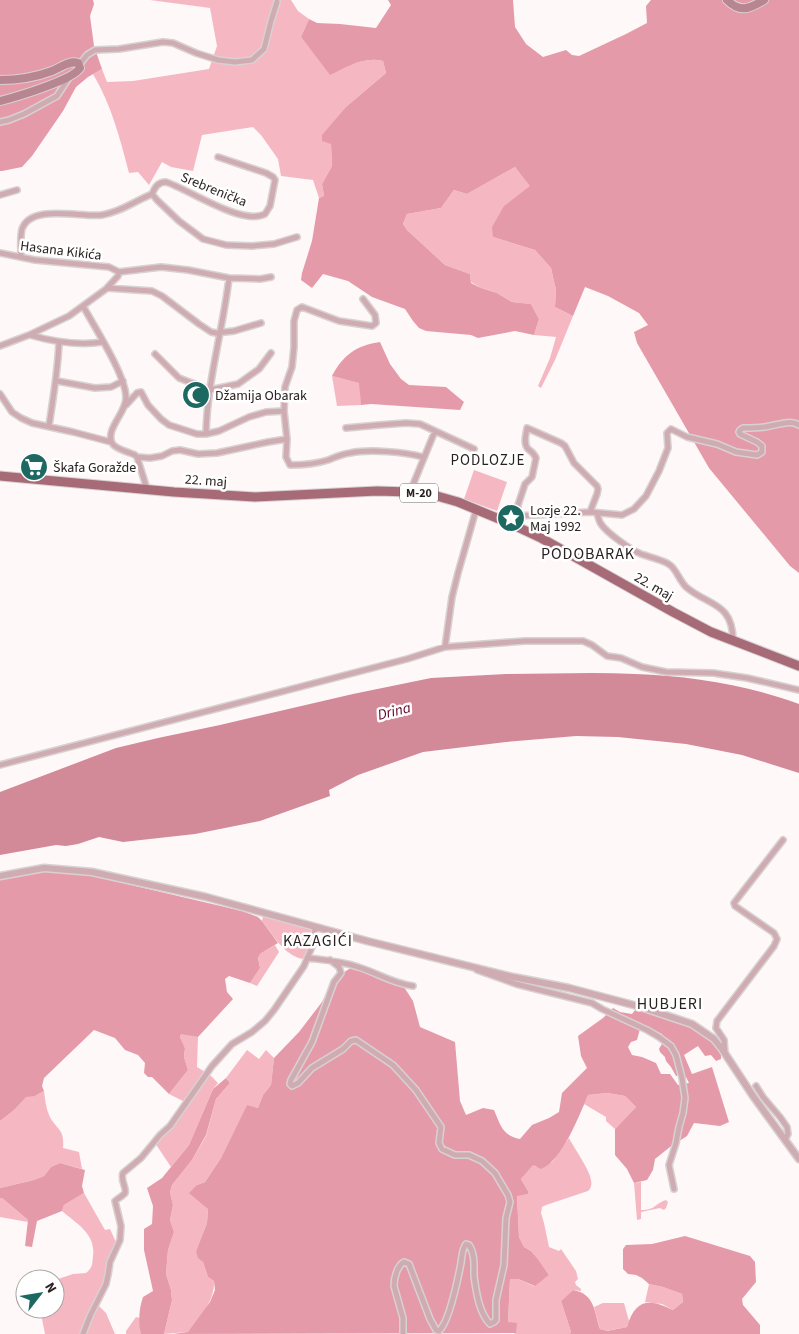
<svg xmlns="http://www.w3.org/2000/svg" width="799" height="1334" viewBox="0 0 799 1334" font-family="'Source Sans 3',sans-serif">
<rect width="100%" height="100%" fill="#fef8f9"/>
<!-- green -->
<path fill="#f5b8c3" d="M150,0H291L298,11L309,19L301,37L330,74C347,67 364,56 383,61L386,73L347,106L331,144L332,166L322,184L324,196L319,198L313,180L281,176L278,159L261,135L253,127L202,135L193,171L171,167L162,162L149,185L138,172L129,173C120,138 111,104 93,74L102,69L107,82L133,81L209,69L217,46L210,8Z
M515,167L531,186L504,207L493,237L535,250L551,268L556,290L555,307L573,316L555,360L541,388L538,386L550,358L556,337L534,335L539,319L531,304L512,302L497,293L481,288L471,282L470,274L445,265L407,230L403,224L407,214L441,208L454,190L467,194Z
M332,376L360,383L361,405L337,406Z
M474,470L507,482L497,511L464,499Z
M263,916L311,930L313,933C311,942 310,952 302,959C283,954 274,936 262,921Z
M275,945L279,952L257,986L250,983L260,968L258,957L260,954Z
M181,1033L198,1037L197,1067L210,1075L218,1083L213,1089L189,1145L171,1167L153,1140L169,1125L185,1102L169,1094L188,1070L184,1057L185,1048L180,1037Z
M247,1050L259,1059L266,1050L274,1058L271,1085L263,1095L258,1108L247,1106L221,1158L205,1182L197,1185L208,1209L207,1223L196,1251L203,1262L208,1277L214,1281C215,1300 200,1319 188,1332L164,1334L172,1300L171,1290L166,1274L168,1250L174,1232L170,1220L173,1205L170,1192L172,1185L192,1160L206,1136L216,1099L230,1083L226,1078Z
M44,1091C45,1099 46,1108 49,1115C56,1130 65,1128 63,1148L79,1152L82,1169L60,1163L51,1167L44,1176L34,1180L0,1188V1121L13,1111L26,1096H35Z
M607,1093L625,1096L636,1107L615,1129L606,1121V1117L584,1104L588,1095Z
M569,1138C574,1148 590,1170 591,1180C592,1185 591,1188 588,1191L546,1205L542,1207L541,1213L544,1223L549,1247L559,1251L561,1249L576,1271L578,1279L575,1282L576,1285L581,1289V1291L573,1290L561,1301L571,1332L570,1334H513L516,1333L508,1322L510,1279H518L534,1286L549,1275L538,1259L531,1251L524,1247L519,1237L517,1195L528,1194V1191L521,1179L533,1164L536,1167L552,1162Z
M641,1182V1210C656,1210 654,1204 666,1200L668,1202L666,1208L664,1210L660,1208L641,1212V1219L637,1220L634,1183Z
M84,1193L105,1230L110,1229L119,1249L113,1262L109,1283L98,1305L106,1313L115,1334H45L40,1309H55V1280L73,1274L86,1273C93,1267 92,1265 93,1256C96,1234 77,1224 62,1211L64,1205Z
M0,1198H2L28,1220V1222L0,1217Z
M649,1284L663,1287L682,1294L683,1302L673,1310L662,1304L645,1302Z
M603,1303H624L629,1321L627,1327L606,1331L600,1329L594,1307Z
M136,1317L140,1318L141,1334H126V1331Z"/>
<!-- forest -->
<path fill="#e59aa9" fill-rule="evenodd" d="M0,0H93L94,4L90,16L94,46L102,69L88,77L76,87L63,111L32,156L22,167L2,171H0Z
M388,0H513L515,27L526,44L543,57L566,50L572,55L579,56L626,34L647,23L646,6L651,0H799V573L790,566L709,468L637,343L634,332L648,325L639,313L608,296L585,287L573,316L555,307L556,290L551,268L535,250L493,237L492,227L504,206L530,186L515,167L467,194L454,190L441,208L407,214L403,224L407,230L445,265L470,274L471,283L481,288L497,293L512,302L531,304L539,319L534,335L515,331L478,338L471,335L426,331L419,328L413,321L405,309L372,297L348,281L323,274L312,288L301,280L302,273L312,241L319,198L324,196L322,184L332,166L331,144L322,141V135L347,106L386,73L383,61C364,56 347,67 330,75L301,37L309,19L317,23L340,24L376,28L391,5Z
M380,342L390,364L401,379L409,385L446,387L464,402L460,410L371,404L361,405L359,383L332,376C343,355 357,345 380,342Z
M45,871L93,876L242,911L258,917L262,921L278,943L260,954L258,958L260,968L250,983L229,976L225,979L227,992L233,999L198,1037L181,1034L180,1037L185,1048L184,1057L188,1070L169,1094L152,1077H148L144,1073L145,1063L138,1055L125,1050L115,1038L94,1030L44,1078L42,1086L44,1091L35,1096L26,1097L13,1111L0,1121V880Z
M349,969H360L404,987L413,1001L420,1027L455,1042L460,1101L466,1115L483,1108L494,1110C501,1126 502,1135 520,1139L532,1125L549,1118L559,1112L562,1093L587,1068L581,1056L578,1036L603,1018L613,1008L620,1012L632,1014L636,1009C646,1011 656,1014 666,1017C690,1025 707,1032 721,1053V1059L716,1061L711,1055L705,1056L698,1046L684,1055L692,1074L712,1067L729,1122L720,1126L694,1123L687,1136L670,1147L655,1159L653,1170L647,1180L634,1183L627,1169L615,1155V1129L636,1107L625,1096L607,1093L588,1095C579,1116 562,1161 541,1169L533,1165L521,1179L528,1191V1194L517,1196L519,1237L524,1247L531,1251L538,1259L549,1275L535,1286L518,1279H510L508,1322L517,1323L516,1333L173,1334L188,1332L210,1302L215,1290L214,1281L208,1277L203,1262L198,1258L196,1251L207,1223L208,1209L189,1193L197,1185L205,1182L221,1158L247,1105L258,1108L263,1095L271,1085L274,1058L299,1032L322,1002L330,987L343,973ZM641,1025L651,1029L662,1034L660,1040L663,1042L659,1049L660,1052L665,1057L666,1061L671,1067L676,1076H677L678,1072L684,1078L686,1077L689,1083L678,1085L670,1074H661L656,1063L642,1057L632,1055L628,1047L631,1042L637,1040Z
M226,1078L230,1083L216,1099L206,1135L192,1160L172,1185L170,1192L173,1205L170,1220L174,1232L168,1250L166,1274L171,1290L172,1300L164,1334H167H141C138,1323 139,1308 143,1297L153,1291L144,1250V1229L152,1224L153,1206L147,1188L162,1178L189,1145L213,1089Z
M60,1163L85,1170L82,1186L84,1193L64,1205L62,1211L37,1221L32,1247L25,1246L28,1220L2,1198H0V1188L34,1180L44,1176L51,1167Z
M685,1236L750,1256L755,1262L756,1282L742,1299L743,1305L760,1325V1334H570L571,1332L561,1301L573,1290C595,1294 594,1311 600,1329L607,1331L627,1327C635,1299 649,1298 673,1310L683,1302L682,1294L663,1287L649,1284L642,1278L636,1275L628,1274L623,1269V1249L626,1245L652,1244Z"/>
<!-- water -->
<path fill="#d28998" d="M506,674C549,674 592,672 635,674C691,676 747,685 799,704V773L742,755L686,744L618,737L576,736L506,742L423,752L358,775L329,790L330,796L260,821L195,834L123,842L99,837L78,844L66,846L56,845L0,855V792L116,748L158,738L220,725L353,694L431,678Z"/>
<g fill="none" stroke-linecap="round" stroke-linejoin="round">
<!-- minor casing -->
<g stroke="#d8d1d2" stroke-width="8">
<path id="minor" d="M79,65L87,55L95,50L119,49L163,42L173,43L196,53L218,60L235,62L252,60L264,49L271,21L277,2
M0,122L9,120L24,114L57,96L70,76
M218,157L266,173L273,177L275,180L270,206L265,214C242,226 190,190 166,182C158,182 155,187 152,194L157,200L179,221L203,239L226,245L252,246L274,244L297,237
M0,195L17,190
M0,253L35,260L109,267L119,272
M21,257C21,248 20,237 22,229C31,203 82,218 102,215C121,212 135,201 152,194
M119,272L161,267L188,270L229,278L260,279L271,277
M107,288L152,291L162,296L199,324L211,332L216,333L234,331L261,323
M363,299L375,315L376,323L372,326L339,321L302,307L297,310L294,321V347L292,367L285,387L284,411L287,439L286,457L290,465C303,465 316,464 328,460C336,457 342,454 350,453C370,449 404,452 423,457
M83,306C95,328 125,374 126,397C127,412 105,429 112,443C115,449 129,452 135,455L137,457L147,489
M30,335C54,342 77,346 103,342
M0,346L29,335L69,316L106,289L118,276L119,272
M155,354L179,378L210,390L238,384L259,369L271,353
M57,381L95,388L111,387L123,381
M0,394L12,412L21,418L32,423L73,432L111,442
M126,405L137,393L141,392L148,405L161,419L169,425L197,434H206L219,431L249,417L266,412L284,411
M49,426C53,398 58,371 59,342
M346,428L379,425L406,423L420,424L474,449
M206,434C207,381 223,330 229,278
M137,457L150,458L162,456L172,451L180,450L198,454L217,453L268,442L287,439
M410,492L435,431
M597,513C598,517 599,521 601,524C607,533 631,550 641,554C649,557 664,560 670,565C676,569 679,580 686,587C708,606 733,602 733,641
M517,516L518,505L525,484L532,477L536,458C534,453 532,452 528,449C523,443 526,435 527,428L561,443L565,446L574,463L597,486L598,489L597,494L590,512
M509,523L517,516L590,512L622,515L634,509L646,496L659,471L668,448L667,433L671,429L687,437L717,444L736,452L757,455L762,452V446L757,442L740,434L739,432L740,430L743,428C750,428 757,428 764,427C775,426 789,419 799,425
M445,647L452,597L458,573L476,510
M0,765L407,659L445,647L525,641H583L592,645L607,656L621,658L642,667L666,672L713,673L747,678L799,690
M307,958C325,960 341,961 358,967C378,973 391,983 413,986
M330,960L339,967L341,973L334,982L312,1042L296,1071L291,1080L290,1084L292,1086L298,1083L312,1068L343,1049L351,1041L356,1040L393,1065L416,1090L441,1127L439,1143L442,1149L455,1155H469L482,1161L495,1173L508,1195L510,1202L506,1218L504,1265L496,1300V1320L494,1322L490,1324C479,1313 476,1291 474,1276C474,1265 475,1254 469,1245L466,1244C462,1249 462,1256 461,1263C458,1278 450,1321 439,1331L436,1330L430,1319L409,1264L404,1262C397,1266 394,1278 394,1286L403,1318V1334
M477,970L516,984L592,1003L602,1009L647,1030L659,1037L671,1046L676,1055L682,1078L685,1098L683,1113L679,1127L676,1143L669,1165L674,1189
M725,1053L724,1040L716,1028L717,1021L774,946L777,939L774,933L735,906L734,903L783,840
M756,1086L763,1097L780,1117L787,1127L788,1134L785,1140
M83,1334L90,1316L106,1284L108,1275L110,1262L120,1240L121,1226L115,1201C117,1199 123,1196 125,1193C127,1188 120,1180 123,1173L141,1158L160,1135L170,1126L212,1066L232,1044L252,1032L265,1021L274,1010L304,966L314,942L315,927"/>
</g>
<!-- tertiary casing -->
<g stroke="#d8d1d2" stroke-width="9">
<path id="tertiary" d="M0,876L44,868L92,872L206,897L367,941L513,977L569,988L641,1007L692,1024L714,1039L722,1049L753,1096L799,1159"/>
</g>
<!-- secondary casing -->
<g stroke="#d8d1d2" stroke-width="10">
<path id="secondary" d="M727,0C740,13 749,9 764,0
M0,80C17,80 36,77 52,71C60,68 69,60 78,63L80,68C73,80 16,97 0,101"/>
</g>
<!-- primary casing -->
<g stroke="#d8d1d2" stroke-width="11">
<path id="primary" d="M0,476L174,492L255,497L377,491L410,492L437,496L458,502L509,523L541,538L673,612L711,632L799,666"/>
</g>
<!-- minor -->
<use href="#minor" stroke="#cfacb2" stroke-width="5"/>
<!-- tertiary -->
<use href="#tertiary" stroke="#cfacb2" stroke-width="6"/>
<!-- secondary -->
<use href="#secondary" stroke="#b88690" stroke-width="8"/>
<!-- primary -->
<use href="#primary" stroke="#a76b77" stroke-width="9"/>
</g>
<!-- icons -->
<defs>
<g id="mosque-disc" transform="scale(1.4375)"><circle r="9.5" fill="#1d6861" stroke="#fff"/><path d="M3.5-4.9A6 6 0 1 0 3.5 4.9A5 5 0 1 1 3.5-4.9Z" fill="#fff"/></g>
<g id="supermarket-disc" transform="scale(1.4375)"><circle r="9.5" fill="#1d6861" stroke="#fff"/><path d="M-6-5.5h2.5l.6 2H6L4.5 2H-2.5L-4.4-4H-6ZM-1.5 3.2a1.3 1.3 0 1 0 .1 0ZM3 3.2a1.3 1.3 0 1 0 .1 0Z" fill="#fff"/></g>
<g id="sight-disc" transform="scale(1.4375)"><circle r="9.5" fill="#1d6861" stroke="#fff"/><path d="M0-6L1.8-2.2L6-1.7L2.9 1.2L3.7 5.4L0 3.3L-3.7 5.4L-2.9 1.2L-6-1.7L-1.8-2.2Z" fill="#fff"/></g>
</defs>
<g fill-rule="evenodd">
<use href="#mosque-disc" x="196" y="395"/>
<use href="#supermarket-disc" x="34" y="467"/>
<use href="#sight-disc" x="511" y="518"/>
</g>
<g text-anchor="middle" stroke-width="5" stroke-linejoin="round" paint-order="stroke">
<!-- shield labels -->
<rect fill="#fff" stroke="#6b6464" stroke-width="1" x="400" y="483.5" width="38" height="19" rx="4"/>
<g font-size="12" font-weight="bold" fill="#2b2122">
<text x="419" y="497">M-20</text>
</g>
<!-- street labels -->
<g font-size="14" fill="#2b2122" stroke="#fff">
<text transform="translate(214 189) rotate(22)" y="5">Srebrenička</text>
<text transform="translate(61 250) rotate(7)" y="5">Hasana Kikića</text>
<text transform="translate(206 480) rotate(4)" y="5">22. maj</text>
<text transform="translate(654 586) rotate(30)" y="5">22. maj</text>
</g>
<!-- poi labels -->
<g font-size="14" fill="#2b2122" stroke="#fff" text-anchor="start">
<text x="215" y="400">Džamija Obarak</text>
<text x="53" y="472">Škafa Goražde</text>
<text x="530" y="515">Lozje 22.<tspan x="530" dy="16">Maj 1992</tspan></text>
</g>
<!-- neighbourhood labels -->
<g font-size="15" letter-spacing="1" fill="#2b2122" stroke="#fff">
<text x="488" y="465">PODLOZJE</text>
</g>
<!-- water labels -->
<g font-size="15" font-style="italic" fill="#5d0225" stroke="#fff">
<text transform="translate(394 711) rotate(-14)" y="5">Drina</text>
</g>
<!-- quarter labels -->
<g font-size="16" letter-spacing="1" fill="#2b2122" stroke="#fff">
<text x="588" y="559">PODOBARAK</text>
<text x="318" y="946">KAZAGIĆI</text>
<text x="670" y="1009">HUBJERI</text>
</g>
</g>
<!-- north arrow -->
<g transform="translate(40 1294) rotate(59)"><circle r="24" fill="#ffffff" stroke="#aaa6a7"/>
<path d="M0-4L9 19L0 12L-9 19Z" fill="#1d6861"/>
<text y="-8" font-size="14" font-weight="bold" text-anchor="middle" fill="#2b2122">N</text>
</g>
</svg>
